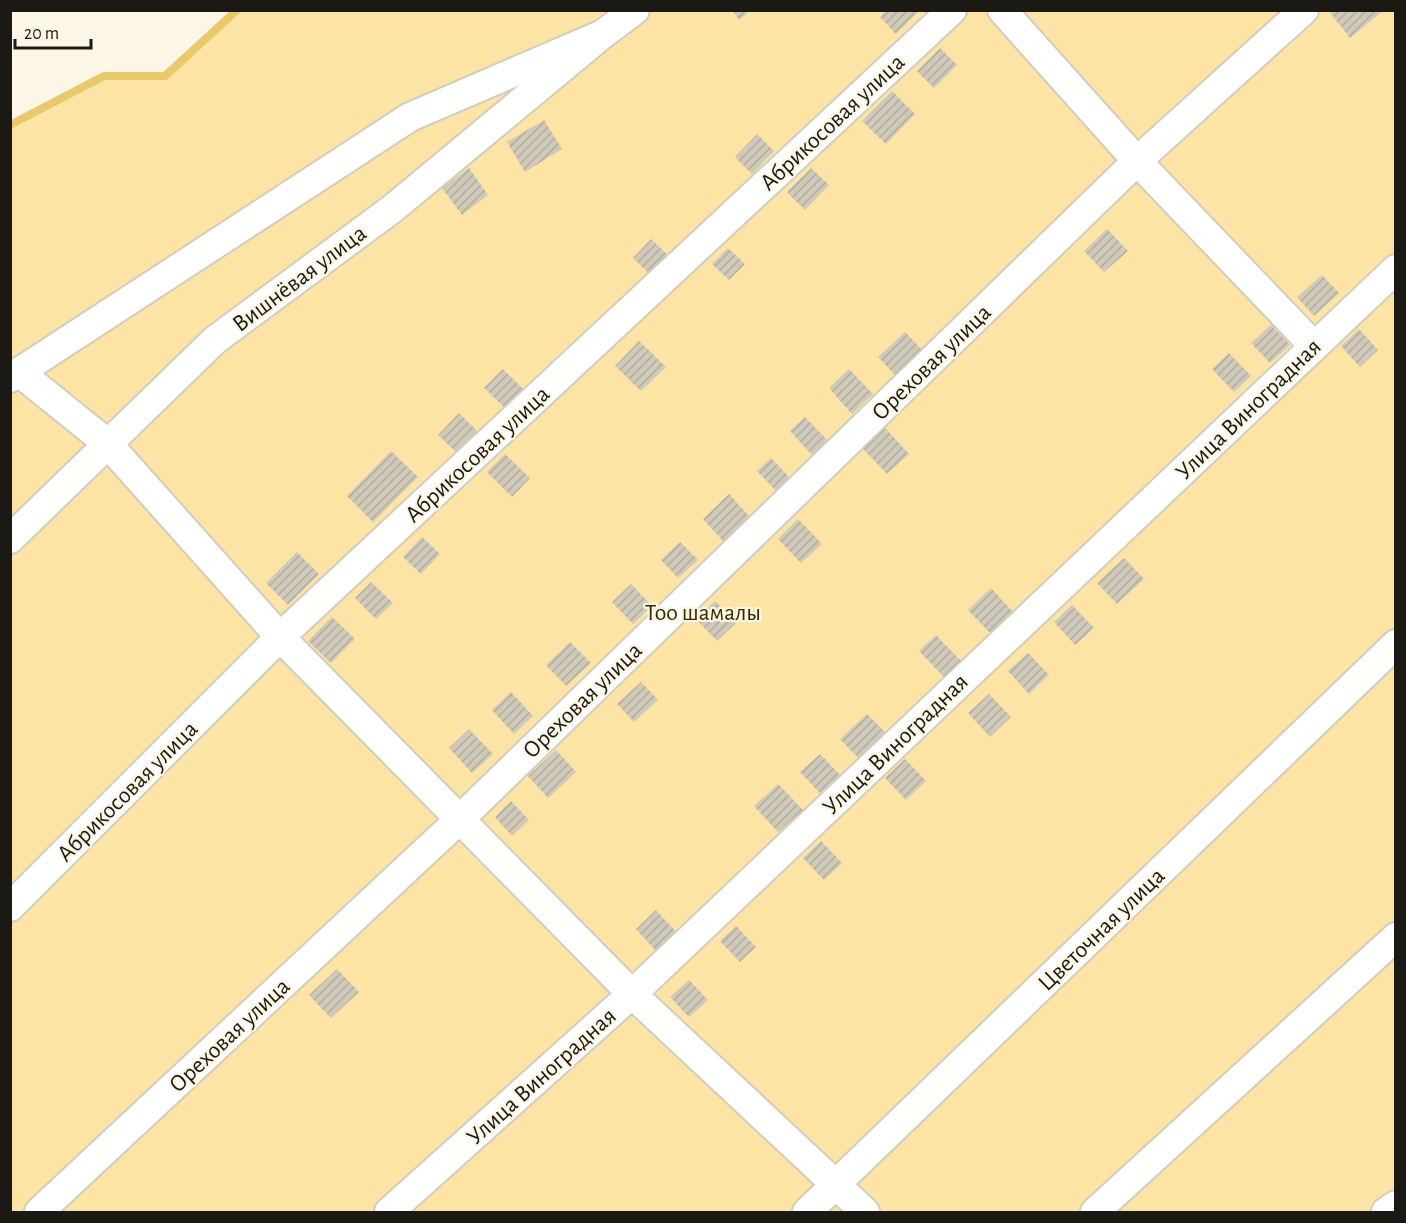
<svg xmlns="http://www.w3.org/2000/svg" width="1406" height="1223" viewBox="0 0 1406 1223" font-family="'Alegreya Sans',sans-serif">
<defs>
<pattern id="building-hatch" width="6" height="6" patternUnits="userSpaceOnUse" patternTransform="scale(1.5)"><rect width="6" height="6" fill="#cfc9b9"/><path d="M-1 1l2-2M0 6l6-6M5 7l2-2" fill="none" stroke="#b1ac9e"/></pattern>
</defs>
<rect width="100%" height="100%" fill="#fbf6e5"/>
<!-- garden -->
<path fill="#fbe4a4" d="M237,11H1395V1212H11V125L104,76H165Z"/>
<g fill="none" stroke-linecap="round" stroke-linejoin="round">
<!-- stream -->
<path stroke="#e9c968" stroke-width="8" d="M10,125L104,76H165L237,10"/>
</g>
<!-- building -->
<path fill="url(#building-hatch)" d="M732,10H751L739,20Z
M886,10H920L896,34L880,17Z
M1328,10H1384L1350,38Z
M940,48L957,65L934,88L917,71Z
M892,91L915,114L886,144L862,121Z
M544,120L562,149L525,172L507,142Z
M757,134L774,151L752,174L735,157Z
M469,168L488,195L462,215L442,188Z
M811,168L829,185L805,210L787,192Z
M1107,229L1128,251L1104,272L1084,251Z
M651,239L670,257L652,276L633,258Z
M728,248L745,264L729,280L712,264Z
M1322,275L1339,293L1314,316L1297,297Z
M1271,325L1290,345L1270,363L1251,343Z
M1359,329L1378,350L1360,367L1341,346Z
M905,332L923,351L896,376L878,357Z
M639,341L666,367L641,391L615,366Z
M1229,353L1251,376L1234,392L1212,369Z
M503,369L526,392L508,411L484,388Z
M849,369L873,394L852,414L829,388Z
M459,413L477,431L456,452L438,435Z
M805,417L828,441L812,455L790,431Z
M885,428L909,454L887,474L863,449Z
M391,451L418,477L373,522L347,496Z
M505,454L530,478L512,497L487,472Z
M771,458L790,478L776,491L757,471Z
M729,494L750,517L724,542L703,519Z
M798,519L822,544L801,563L778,539Z
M422,537L440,554L421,574L403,557Z
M680,542L698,560L678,578L661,560Z
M297,552L319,574L288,605L266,583Z
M1124,558L1144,579L1117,604L1097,583Z
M371,582L393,603L376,619L355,598Z
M631,584L652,606L633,624L612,602Z
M991,588L1014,613L991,634L968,610Z
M715,601L736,623L717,641L696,619Z
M1072,605L1094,628L1075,645L1054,622Z
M332,617L355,639L331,663L308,641Z
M936,635L961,661L944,677L919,651Z
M570,642L591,663L566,686L546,665Z
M1028,653L1049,675L1029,694L1008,671Z
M641,682L658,700L634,722L617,704Z
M511,692L533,716L514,734L492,710Z
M989,694L1011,717L990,737L968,713Z
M867,714L887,734L860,760L840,739Z
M469,729L493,754L472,773L449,748Z
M556,750L576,772L548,798L528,776Z
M820,754L840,775L820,793L800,772Z
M905,759L926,781L906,800L885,778Z
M778,784L803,810L778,832L754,806Z
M511,801L529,820L512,836L495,817Z
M821,841L842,863L824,880L803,858Z
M656,910L677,933L657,952L636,929Z
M736,926L756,947L740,962L720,941Z
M337,969L359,992L331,1018L309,995Z
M689,980L708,1000L689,1017L670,997Z"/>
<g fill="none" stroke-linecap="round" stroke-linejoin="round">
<!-- street casing -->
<g stroke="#d2cdbc" stroke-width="32">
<path id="street" d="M1002,10L1137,161L1314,346
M19,372L107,443L280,637L632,994L865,1212
M10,378L410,117L603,34L635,10
M10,539L215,340L392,209L603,34
M10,907L280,637L952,10
M39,1212L461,818L1137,161L1304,10
M389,1212L632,994L1396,269
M807,1212L1396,644
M1095,1212L1396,937
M1386,1212L1396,1205"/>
</g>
<!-- street -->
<use href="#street" stroke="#fff" stroke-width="28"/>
</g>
<g text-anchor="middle" stroke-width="4.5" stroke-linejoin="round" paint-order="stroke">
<!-- street labels -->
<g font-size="24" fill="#1b1913" stroke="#fbf6e5">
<text transform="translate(832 122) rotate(-43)" y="8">Абрикосовая улица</text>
<text transform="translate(299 278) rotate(-37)" y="8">Вишнёвая улица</text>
<text transform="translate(931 362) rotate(-44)" y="8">Ореховая улица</text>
<text transform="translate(1248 409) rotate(-44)" y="8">Улица Виноградная</text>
<text transform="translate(477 454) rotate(-43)" y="8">Абрикосовая улица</text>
<text transform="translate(582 700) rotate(-44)" y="8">Ореховая улица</text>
<text transform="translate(895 744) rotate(-44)" y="8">Улица Виноградная</text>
<text transform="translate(127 791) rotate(-45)" y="8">Абрикосовая улица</text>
<text transform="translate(1101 929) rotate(-44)" y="8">Цветочная улица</text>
<text transform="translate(229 1035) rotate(-43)" y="8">Ореховая улица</text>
<text transform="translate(541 1076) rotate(-42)" y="8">Улица Виноградная</text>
</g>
<!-- park labels -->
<g font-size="24" fill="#382b00" stroke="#fbf6e5">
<text x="703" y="620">Тоо шамалы</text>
</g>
</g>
<!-- border -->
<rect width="1406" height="1223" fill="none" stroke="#1b1913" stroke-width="24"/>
<!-- scale -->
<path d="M15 39v9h76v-9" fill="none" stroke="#1b1913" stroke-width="3"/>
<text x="24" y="39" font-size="18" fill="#1b1913" stroke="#fbf6e5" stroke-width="4.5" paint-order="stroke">20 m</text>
</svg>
